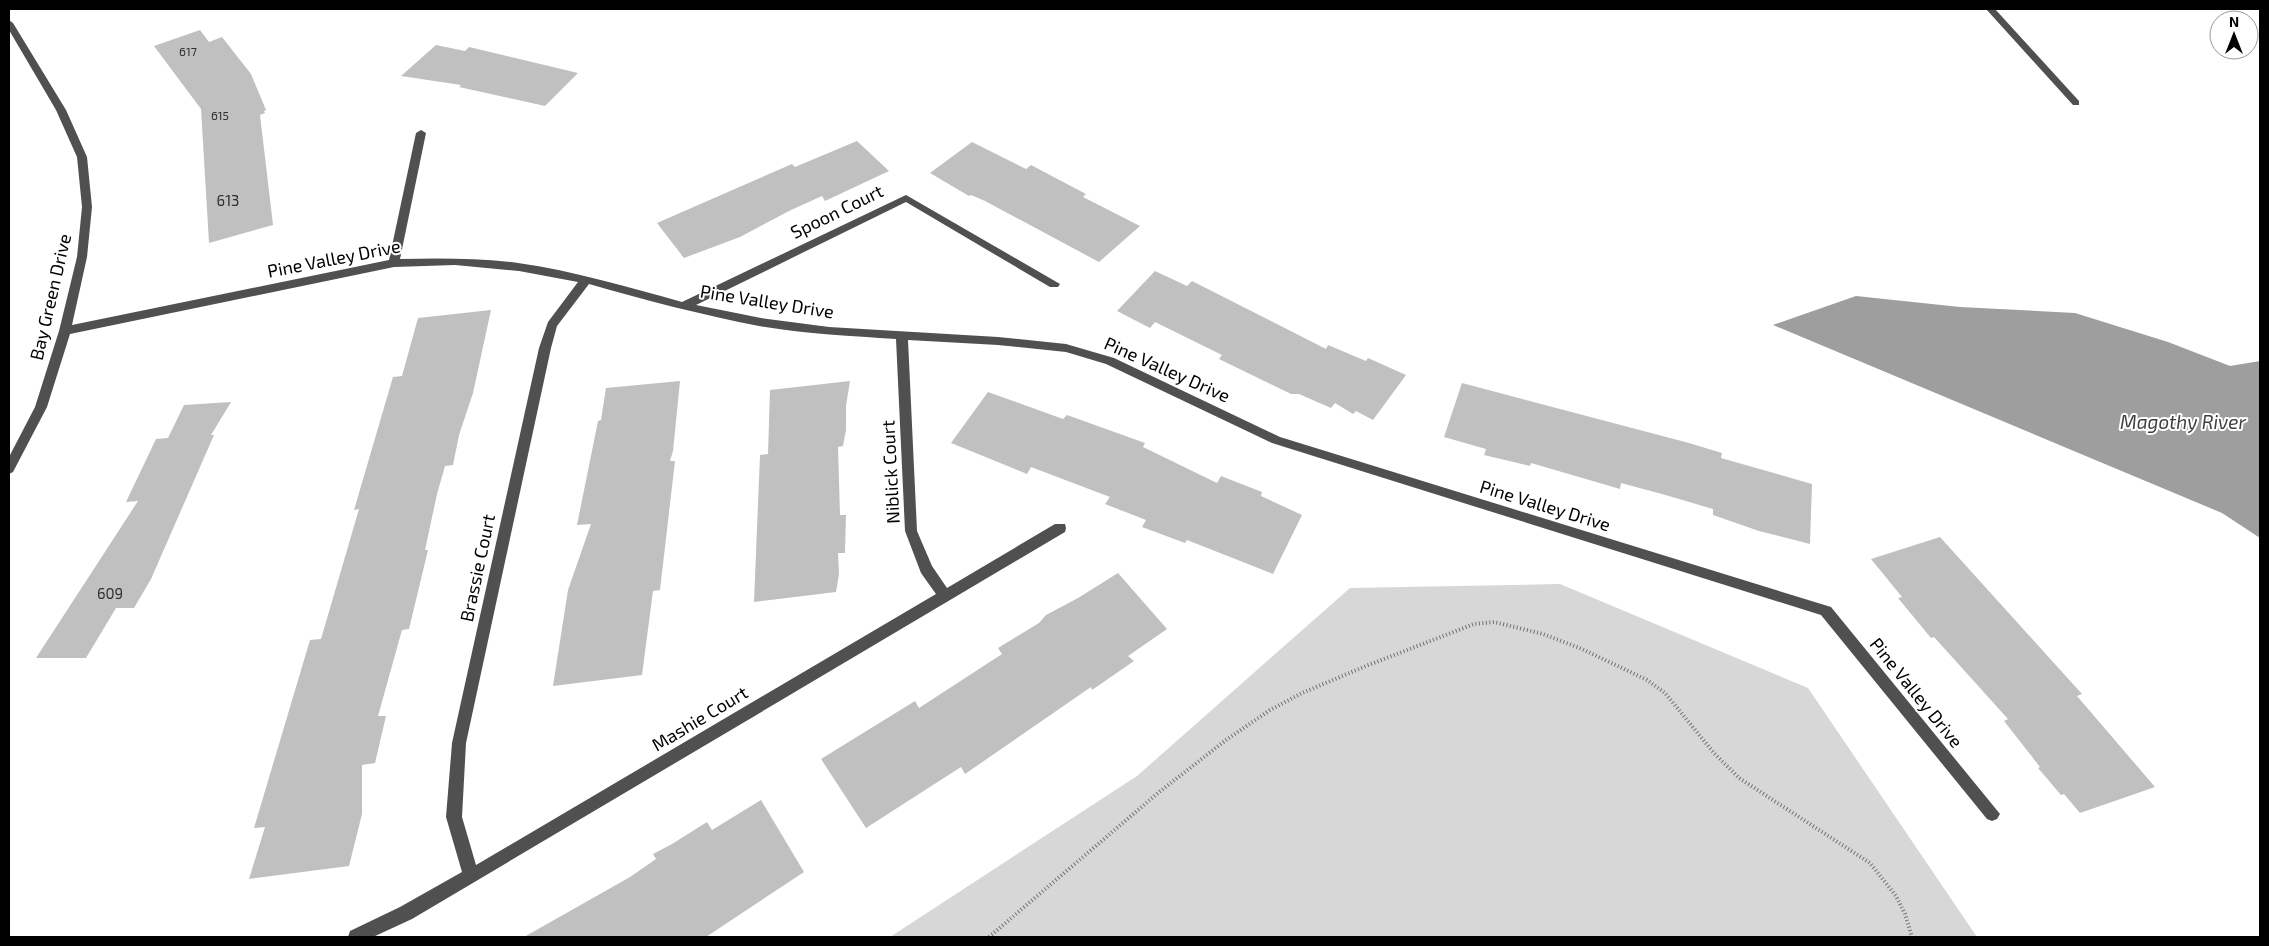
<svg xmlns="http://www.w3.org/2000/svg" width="2269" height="946" viewBox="0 0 2269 946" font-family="'Exo 2',sans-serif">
<rect width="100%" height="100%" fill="#fff"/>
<!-- green -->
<path fill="#d7d7d7" d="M1560,584L1808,688L1977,937H890L1137,776L1350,588Z"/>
<!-- water -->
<path fill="#9e9e9e" d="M1856,296L1960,307L2075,313L2168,342L2230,366L2260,361V538L2222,513L1773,325Z"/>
<!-- building -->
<path fill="#c0c0c0" d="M200,30L209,42L222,37L251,74L266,110L264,111L265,113L260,115L273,225L209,243L201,109L154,46Z
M436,45L465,51L469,47L578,73L545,106L459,87L461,85L401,76Z
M857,141L889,171L825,201L822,196L789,211L740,237L684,258L657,223L792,164L795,167Z
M972,142L1026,169L1031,165L1086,194L1083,197L1140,226L1099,262L985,201L971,195L969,196L930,173Z
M1155,271L1187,286L1192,281L1326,349L1328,345L1366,361L1368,358L1406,375L1373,420L1356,411L1353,414L1335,403L1331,408L1299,394H1291L1219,359L1222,355L1155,322L1150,328L1117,311Z
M491,310L473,393L459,435L453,465L445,466L437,494L425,550H428L409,629L402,630L378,716H386L375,763L362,765V814L349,866L249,879L265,827L254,828L310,640L321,639L359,509L354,510L393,377L402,376L418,318Z
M680,381L673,451L670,461H675L660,590L653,591L642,675L553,686L568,590L591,524L577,525L598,421L601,420L606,388Z
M850,381L846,406V430L843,446L838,447L840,515H846L845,553H838L839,574L836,592L754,602L760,455L768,454L770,390Z
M1462,383L1689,443L1722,453L1721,458L1812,484L1810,544L1759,531L1713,515V509L1662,494L1621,483L1620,489L1531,463L1530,466L1484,455L1486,449L1444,437Z
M988,392L1063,419L1067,415L1145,443L1143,447L1217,483L1221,476L1262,492L1261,496L1302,515L1273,574L1187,540L1185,543L1142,527L1146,520L1105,504L1110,497L1031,467L1027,474L951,443Z
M231,402L211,435H214L151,579L134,608H116L86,658H36L138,501L126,502L156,439L168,438L184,405Z
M1940,537L2082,694L2077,696L2155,787L2080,813L2064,794L2061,795L2038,768L2040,767L2004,721L2008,719L1934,637L1931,638L1898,598L1902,597L1871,559Z
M1118,573L1167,629L1128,656L1134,661L1092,690L1091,687L965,774L961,767L866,828L821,759L915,701L919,708L1002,654L998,648L1039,623L1046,615L1078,598Z
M761,800L804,872L706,937H524L630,877L656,859L653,854L672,844L707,822L712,830Z"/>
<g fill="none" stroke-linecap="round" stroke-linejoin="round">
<!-- path -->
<path stroke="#727272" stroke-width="4" stroke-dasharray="1 2.5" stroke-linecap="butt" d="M989,937L1158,793L1226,740L1270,710L1302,693L1366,666L1474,624L1494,622L1543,634L1582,649L1647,680L1665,693L1714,753L1739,778L1870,863L1896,896L1905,914L1912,937"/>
<!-- minor -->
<path fill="#505050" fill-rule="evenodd" d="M1986,9H1995L2079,101V105H2073Z
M9,20L13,23L66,110L87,157L92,207L87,257L72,325L389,260L416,133L421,130L426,133L400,259C440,258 479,258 518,263C574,271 628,287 682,302L906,195L1060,284L1058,287H1050L906,202L696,305L761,318L829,327L998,337L1066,344L1114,358L1280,437L1831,607L2000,814L1997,819L1992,821L1987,819L1821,615L1272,443L1106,364L1066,352L998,345L908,340L917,531L932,566L947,588L1055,524H1065L1066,528L1065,532L412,919L373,937H348L350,931L400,907L462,872L446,817L452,743L539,348L548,322L578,282L519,271L455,265L394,267L70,334L47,407L13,472L9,474V457L35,407L59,331L77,257L82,207L77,157L56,110L9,30ZM589,284C645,300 702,315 759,326C805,334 851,336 896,339L905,531L921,573L936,594L476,865L462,817L466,743L551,348L557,326Z"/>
</g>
<g text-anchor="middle" stroke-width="4" stroke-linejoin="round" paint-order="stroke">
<!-- far-number labels -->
<g font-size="12" fill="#303030">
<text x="188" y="56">617</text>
<text x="220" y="120">615</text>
</g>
<!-- number labels -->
<g font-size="15" fill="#303030">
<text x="228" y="206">613</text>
<text x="110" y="599">609</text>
</g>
<!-- street labels -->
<g font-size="18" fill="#000" stroke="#fff">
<text transform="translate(837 212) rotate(-26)" y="6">Spoon Court</text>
<text transform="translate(334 259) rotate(-11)" y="6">Pine Valley Drive</text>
<text transform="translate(51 297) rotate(-77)" y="6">Bay Green Drive</text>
<text transform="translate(767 302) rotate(9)" y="6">Pine Valley Drive</text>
<text transform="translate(1167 370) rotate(24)" y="6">Pine Valley Drive</text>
<text transform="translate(891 472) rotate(-93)" y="6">Niblick Court</text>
<text transform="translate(1545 506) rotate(17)" y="6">Pine Valley Drive</text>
<text transform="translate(478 568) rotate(-78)" y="6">Brassie Court</text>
<text transform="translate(1916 693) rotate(51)" y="6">Pine Valley Drive</text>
<text transform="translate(700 719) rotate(-31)" y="6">Mashie Court</text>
</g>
<!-- water labels -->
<g font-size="19" font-style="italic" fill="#3f3f3f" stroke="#fff">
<text x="2183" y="429">Magothy River</text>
</g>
</g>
<!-- border -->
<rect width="2269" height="946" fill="none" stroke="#000000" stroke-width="20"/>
<!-- north arrow -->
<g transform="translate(2234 35)"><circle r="24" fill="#ffffff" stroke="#999999"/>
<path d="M0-4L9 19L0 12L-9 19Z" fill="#000000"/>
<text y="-8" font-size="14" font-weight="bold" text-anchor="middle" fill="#000000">N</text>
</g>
</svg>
